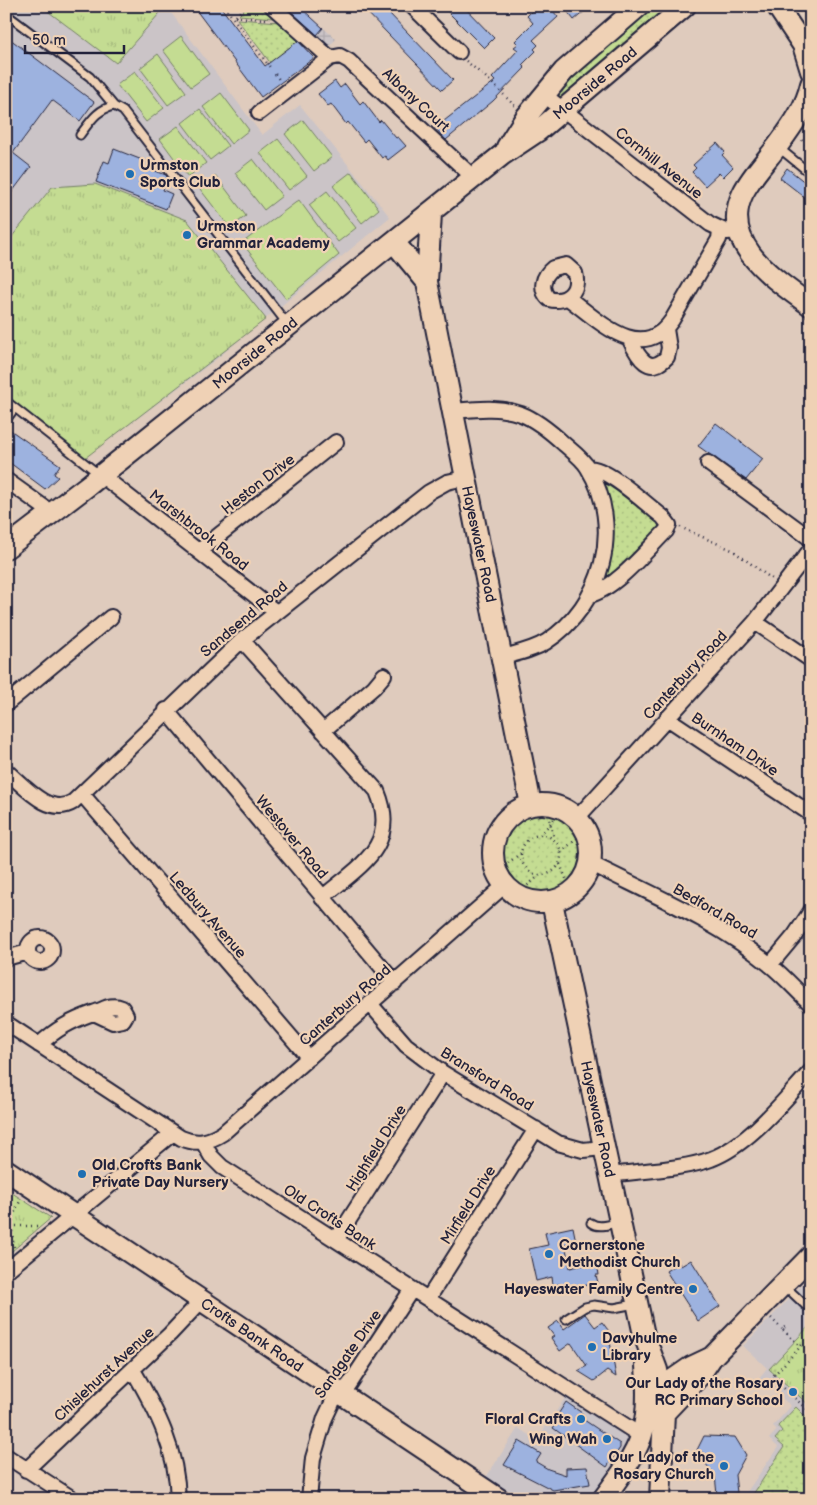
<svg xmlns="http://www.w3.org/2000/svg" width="817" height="1505" viewBox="0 0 817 1505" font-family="'Balsamiq Sans',sans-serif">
<defs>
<pattern id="industrial-grid" width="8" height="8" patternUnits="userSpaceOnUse" patternTransform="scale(1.25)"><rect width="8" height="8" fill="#cbc4c7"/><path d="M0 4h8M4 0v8" fill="none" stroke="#aea8ac"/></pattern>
<pattern id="grass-dots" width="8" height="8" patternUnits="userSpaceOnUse" patternTransform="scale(1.25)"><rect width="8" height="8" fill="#c4dc92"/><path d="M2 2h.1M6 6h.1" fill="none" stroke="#a8bc7f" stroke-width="1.8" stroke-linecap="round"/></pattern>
<pattern id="park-tufts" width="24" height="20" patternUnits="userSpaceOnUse" patternTransform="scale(1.25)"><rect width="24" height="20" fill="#c4dc92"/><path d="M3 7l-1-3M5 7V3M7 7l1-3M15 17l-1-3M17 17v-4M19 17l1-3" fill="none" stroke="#a8bc7f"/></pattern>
</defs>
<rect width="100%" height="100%" fill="#dfcbbd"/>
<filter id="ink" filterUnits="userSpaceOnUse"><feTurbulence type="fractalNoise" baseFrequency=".02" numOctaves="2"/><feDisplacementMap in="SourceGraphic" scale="10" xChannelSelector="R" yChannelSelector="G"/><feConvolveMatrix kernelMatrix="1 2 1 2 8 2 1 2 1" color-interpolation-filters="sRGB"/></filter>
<g filter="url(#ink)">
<!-- built -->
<path fill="#cbc4c7" d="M6,6H166L262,135L300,105L390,217L215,360L85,458L6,400Z
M811,1276V1499H742L778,1447L769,1439L777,1430L773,1426L791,1406L759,1378L767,1368L743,1346Z
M567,1395L629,1439L630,1445L599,1489L584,1499H527L485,1479L518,1428L537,1440Z"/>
<!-- industrial -->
<path fill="url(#industrial-grid)" d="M266,6H299L336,39L321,55Z"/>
<!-- grass -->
<path fill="url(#grass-dots)" stroke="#737f66" d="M248,6H261L273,18L239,15Z
M650,6H674L564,100L558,98L556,94L563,81Z
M237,19L280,22L300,40L275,59L272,65Z
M604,479L659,522L658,532L610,577L605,573L600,481Z
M500 853a42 42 0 1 1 84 0a42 42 0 1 1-84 0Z
M796,1407L811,1422V1499H750L784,1447L775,1439L782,1431L778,1426Z"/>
<!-- park -->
<path fill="url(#park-tufts)" stroke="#737f66" d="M41,6H166L116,63Z
M95,184L187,220L266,319L85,458H81L6,400V244L52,187Z
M6,1189L51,1218L6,1256Z
M811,1324V1406H810L769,1369Z"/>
<!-- pitch -->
<path fill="#c4dc92" stroke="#737f66" d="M181,36L209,74L191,87L163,50Z
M158,54L186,92L168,105L140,68Z
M135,71L164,108L146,122L117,85Z
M221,93L249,130L231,144L203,107Z
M200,109L228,146L210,160L182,123Z
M303,120L332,157L314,171L285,134Z
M178,126L206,163L188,177L160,139Z
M278,139L307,176L289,190L260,153Z
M253,159L282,196L264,210L235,173Z
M351,172L379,209L362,223L333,186Z
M216,176L246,216L230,228L200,189Z
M327,191L356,228L338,242L309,205Z
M299,200L339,255L286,299L242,243Z"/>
<!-- building -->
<path fill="#9db2df" stroke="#22223b" d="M193,6H220L265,66L298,41L314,58L261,97Z
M285,6H299L323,28L317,35Z
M361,6H379L386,14L388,12L453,80L442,90Z
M442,6H463L494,38L484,48Z
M537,6H549L558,17L533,40L538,45L534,49L536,51L522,65L525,68L493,101L446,140L435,128L495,81L492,78L518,50L514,47L518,44L515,41L533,23L527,16Z
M563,6H591L574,20Z
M6,36L94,102L80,121L52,100L13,153L31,167L6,200Z
M335,81L340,88L345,84L360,104L363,101L379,122L381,120L396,138L398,137L406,146L388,160L385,156L382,158L367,139L364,142L348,122L346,124L331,104L328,106L318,94Z
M717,143L725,152L722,155L733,167L723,177L719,173L705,186L692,172L696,168L693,165Z
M114,149L155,165L153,170L166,175L168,178L163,190L172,194L166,209L96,182L104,161L109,163Z
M787,168L811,187V202L780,178Z
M716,423L763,459L746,480L698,446Z
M6,427L60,465L54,474L58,477L45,489L6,460Z
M573,1227L576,1242L565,1244L570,1268L597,1262L599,1275H596L598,1283L562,1290L560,1284L553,1285L552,1277L536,1281L529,1249L548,1245L545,1233Z
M691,1260L720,1306L698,1321L666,1271L679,1263L681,1266Z
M585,1314L595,1327L602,1322L608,1330L616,1377L607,1371L594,1381L578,1371L587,1366L571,1343L560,1351L551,1338L554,1336L548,1328L558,1321L564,1329Z
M566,1402L582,1413L584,1420L620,1444V1448L607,1467L553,1428L558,1421L555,1419Z
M704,1436L735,1437L746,1455L735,1475L737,1493L717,1495L715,1475L700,1457L703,1453L697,1450Z
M519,1441L541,1454L536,1462L548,1469L566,1475V1468L587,1467L590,1484L553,1490L504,1465Z"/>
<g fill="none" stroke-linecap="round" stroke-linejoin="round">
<!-- lane casing -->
<g stroke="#22223b" stroke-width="11">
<path id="lane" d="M6,14L90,77L114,106
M80,135C90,122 97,109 114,106L123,111L288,325
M779,148L811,174
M6,401L100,475
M6,420L15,408
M591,1223C599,1229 611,1224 619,1222
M785,1286L805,1305
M566,1319L585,1307L594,1305L614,1308L635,1304"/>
</g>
<!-- street casing -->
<g stroke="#22223b" stroke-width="18">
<path id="street" d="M272,6L330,58
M412,6L459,52
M543,94L710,224L727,232L739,231
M259,113L330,58L340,56L349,61L474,178
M566,265L575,273C580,291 566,304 549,299C539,289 543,276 553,268Z
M568,298C598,320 641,365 672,320L719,239L720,230
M630,340C638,357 649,376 667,357L669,348L666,329
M453,411C476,409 498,406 521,414C537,420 551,432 564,444C572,451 583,459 588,468C624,527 603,605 546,642C533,650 518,653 503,657
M708,463L811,539
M588,468C607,467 647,505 663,517L669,525L666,531C647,550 616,588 590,595
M101,475L276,612
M6,480L52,513
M199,551L336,442
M755,622L811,660
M242,640L377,791C400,846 359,866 322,898
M6,704L111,617
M166,710L395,983
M667,718L811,814
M323,731L374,687L384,675
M6,771C24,786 49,817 73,802L242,640L429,492L447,482L465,478
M82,794L309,1058
M577,818L755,622L811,549
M590,863C651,894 716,921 769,964C784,976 797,991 811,1004
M28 950a12 12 0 1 1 24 0a12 12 0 1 1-24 0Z
M6,958L28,952
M770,965L795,935L811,911
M371,1005L406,1045L443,1073L558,1143L583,1150L603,1148
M6,1023L181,1138C197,1145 209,1142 223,1133L505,885
M39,1045C56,1029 71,1021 93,1013C104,1010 110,1003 122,1008L126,1015L123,1020L113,1022L94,1013
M203,1142L211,1156L222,1167L643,1437
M610,1175C638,1171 686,1169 711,1159C749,1145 784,1100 811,1071
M336,1240L443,1073
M6,1271L173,1133
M428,1299L536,1129
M133,1370C157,1411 177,1450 178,1499
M6,1456L73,1499
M26,1470L170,1334L201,1301
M309,1499L313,1458L325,1418L333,1401L349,1385L412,1289"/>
</g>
<!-- secondary casing -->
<g stroke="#22223b" stroke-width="24">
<path id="secondary" d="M777,6L803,45L811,71
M811,84C806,107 793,125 779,144C767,160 752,175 743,193C718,244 776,280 811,306
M507,147L526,117L564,71L639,6
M431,213L427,282L531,805
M394,242L427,282
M6,548L90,484L502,155L538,131L685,6
M493 853a49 49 0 1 1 98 0a49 49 0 1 1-98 0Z
M552,902L644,1335L657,1370L664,1413L660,1499
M6,1170L499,1499
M652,1394L691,1367L710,1358
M664,1413L700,1375L712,1357L811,1256
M603,1499C643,1445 650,1433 646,1365"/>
</g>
<!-- path -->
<path stroke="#22223b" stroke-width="2.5" stroke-dasharray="1 4" stroke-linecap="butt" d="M224,6L272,70
M236,16L246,6
M235,17L266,19
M466,61L490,81L515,106
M275,74L280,81
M802,140L811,150
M680,527L732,550L772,579
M547,810L554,838
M540,835L563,809
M521 855a20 20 0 1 1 40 0a20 20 0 1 1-40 0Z
M561,852L586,831
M560,864L572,893
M496,872L521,853
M516,895L540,875
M6,1226H40
M14,1247C11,1229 11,1215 21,1200
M771,1318L782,1329
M785,1327L782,1329L800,1346
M811,1349L802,1345L772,1377L811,1413"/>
<!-- lane -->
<use href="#lane" stroke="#efd1b5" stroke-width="7"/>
<!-- street -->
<use href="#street" stroke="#efd1b5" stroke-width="14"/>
<!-- secondary -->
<use href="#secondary" stroke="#efd1b5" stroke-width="20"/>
</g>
</g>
<!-- markers -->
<g fill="#1f6fb2" stroke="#efd1b5" stroke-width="2">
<circle cx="130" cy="174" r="5"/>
<circle cx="187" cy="235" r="5"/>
<circle cx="82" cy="1174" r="5"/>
<circle cx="549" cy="1254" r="5"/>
<circle cx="693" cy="1289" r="5"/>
<circle cx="592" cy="1347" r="5"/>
<circle cx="793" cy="1392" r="5"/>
<circle cx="581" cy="1419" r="5"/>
<circle cx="607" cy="1439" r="5"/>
<circle cx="724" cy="1466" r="5"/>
</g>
<g text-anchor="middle" stroke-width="4.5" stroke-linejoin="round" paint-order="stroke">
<!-- street labels -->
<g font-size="15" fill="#22223b" stroke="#efd1b5">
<text transform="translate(595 83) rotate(-40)" y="5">Moorside Road</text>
<text transform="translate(416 100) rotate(43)" y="5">Albany Court</text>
<text transform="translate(659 163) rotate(38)" y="5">Cornhill Avenue</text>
<text transform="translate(255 353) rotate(-39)" y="5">Moorside Road</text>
<text transform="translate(258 484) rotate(-38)" y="5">Heston Drive</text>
<text transform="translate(199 530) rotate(38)" y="5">Marshbrook Road</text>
<text transform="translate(479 544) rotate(78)" y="5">Hayeswater Road</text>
<text transform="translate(244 619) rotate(-40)" y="5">Sandsend Road</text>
<text transform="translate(685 675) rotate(-47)" y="5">Canterbury Road</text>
<text transform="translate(735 744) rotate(34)" y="5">Burnham Drive</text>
<text transform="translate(292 837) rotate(50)" y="5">Westover Road</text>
<text transform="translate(715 911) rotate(30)" y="5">Bedford Road</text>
<text transform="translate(208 915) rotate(49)" y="5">Ledbury Avenue</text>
<text transform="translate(345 1005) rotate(-41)" y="5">Canterbury Road</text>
<text transform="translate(487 1079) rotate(32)" y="5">Bransford Road</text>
<text transform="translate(598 1119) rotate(78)" y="5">Hayeswater Road</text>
<text transform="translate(376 1148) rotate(-58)" y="5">Highfield Drive</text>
<text transform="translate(468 1205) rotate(-58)" y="5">Mirfield Drive</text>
<text transform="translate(330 1217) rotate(33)" y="5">Old Crofts Bank</text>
<text transform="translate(252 1335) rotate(34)" y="5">Crofts Bank Road</text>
<text transform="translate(348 1354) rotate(-55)" y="5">Sandgate Drive</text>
<text transform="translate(104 1374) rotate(-43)" y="5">Chislehurst Avenue</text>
</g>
<!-- poi labels -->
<g font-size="15" font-weight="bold" fill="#22223b" stroke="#efd1b5" text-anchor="start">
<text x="140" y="170">Urmston<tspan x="140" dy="17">Sports Club</tspan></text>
<text x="197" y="231">Urmston<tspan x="197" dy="17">Grammar Academy</tspan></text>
<text x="92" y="1170">Old Crofts Bank<tspan x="92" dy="17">Private Day Nursery</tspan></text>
<text x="559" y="1250">Cornerstone<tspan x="559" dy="17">Methodist Church</tspan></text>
<text x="683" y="1294" text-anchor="end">Hayeswater Family Centre</text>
<text x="602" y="1343">Davyhulme<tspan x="602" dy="17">Library</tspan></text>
<text x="783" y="1388" text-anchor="end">Our Lady of the Rosary<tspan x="783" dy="17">RC Primary School</tspan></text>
<text x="571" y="1424" text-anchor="end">Floral Crafts</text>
<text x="597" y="1444" text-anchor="end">Wing Wah</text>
<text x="714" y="1462" text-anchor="end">Our Lady of the<tspan x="714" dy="17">Rosary Church</tspan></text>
</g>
</g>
<!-- margin -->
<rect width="817" height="1505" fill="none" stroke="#efd1b5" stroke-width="25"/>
<rect x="12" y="12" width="792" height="1480" fill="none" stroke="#22223b" stroke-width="2" filter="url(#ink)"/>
<!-- scale -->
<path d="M25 45v8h99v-8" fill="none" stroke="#22223b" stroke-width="2.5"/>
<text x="32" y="45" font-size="15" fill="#22223b" stroke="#efd1b5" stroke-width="4" paint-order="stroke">50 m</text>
</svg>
